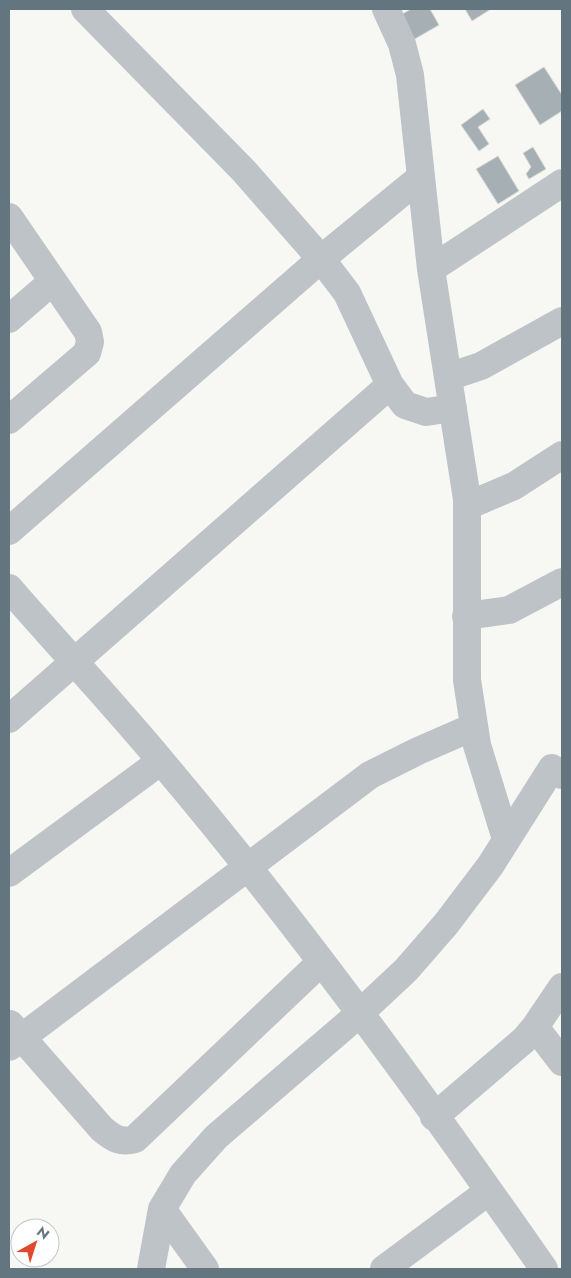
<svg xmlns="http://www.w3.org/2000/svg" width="571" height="1278" viewBox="0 0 571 1278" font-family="Jost,sans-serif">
<rect width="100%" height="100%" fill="#f7f7f4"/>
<!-- building -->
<path fill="#a5afb4" stroke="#d9d9d7" d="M411,9H430L439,25L413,40L399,16Z
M465,9H491L472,21Z
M544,67L562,95V111L540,125L515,85Z
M483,109L490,119L478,127L489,144L479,151L461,125Z
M533,147L546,169L529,179L526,174L531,167L523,153Z
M498,156L519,191L498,204L476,169Z"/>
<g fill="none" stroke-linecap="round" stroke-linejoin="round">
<!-- minor -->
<path stroke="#bec3c7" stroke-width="28" d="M85,9L244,171L321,259L347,293L390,385L405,405L426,412L453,408
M386,9L402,44L410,75L431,269L467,499V680L477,745L506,839
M9,217L88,332L90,342L87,353L9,420
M431,269L562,183
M9,319L53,281
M448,377L481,366L562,321
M467,506L514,486L562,455
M9,531L321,259L421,177
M9,588C59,646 112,702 161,761C297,922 424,1097 544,1269
M466,616L509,610L562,582
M9,719L390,385
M9,873L161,761
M10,1024L102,1129C114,1139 121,1143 135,1139L320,963
M535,1027L562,1062
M9,1047L370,775L418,751L473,727
M434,1117L524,1040L535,1027L562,987
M151,1269L162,1209
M205,1269L162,1209L183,1174L216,1137L359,1014L406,970L446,924L490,866L552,768L562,775
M384,1269L489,1191"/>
</g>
<!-- border -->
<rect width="571" height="1278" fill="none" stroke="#63757f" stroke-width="20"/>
<!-- north arrow -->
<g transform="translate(35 1243) rotate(39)"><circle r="24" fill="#ffffff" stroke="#c1c8cc"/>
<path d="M0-4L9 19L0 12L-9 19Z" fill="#df492d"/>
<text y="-8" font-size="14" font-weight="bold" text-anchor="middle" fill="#63757f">N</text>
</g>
</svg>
